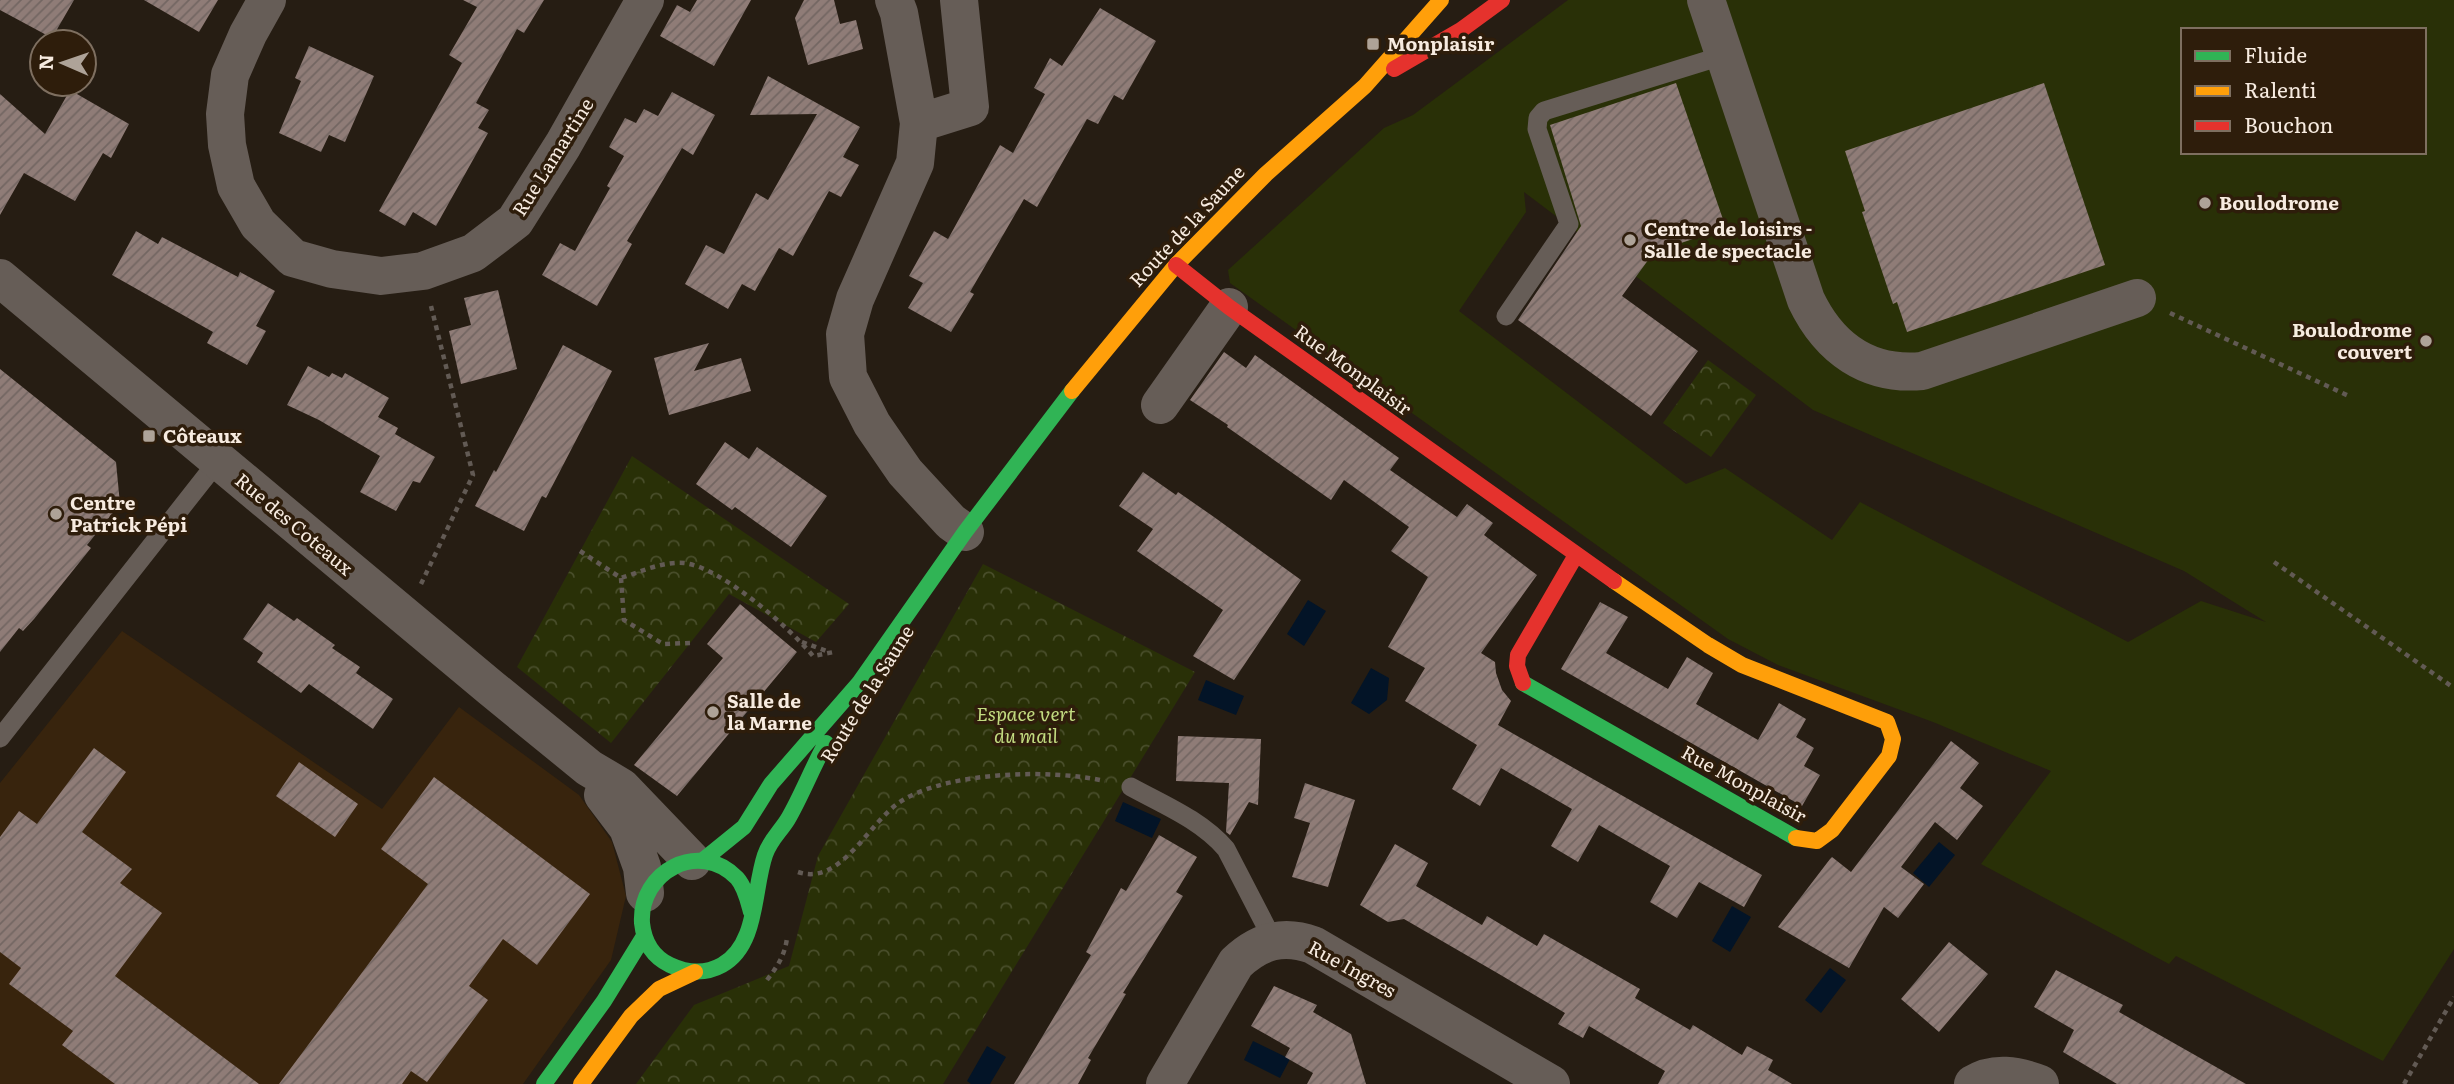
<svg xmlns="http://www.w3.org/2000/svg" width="2454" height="1084" viewBox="0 0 2454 1084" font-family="Literata,serif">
<defs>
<pattern id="park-crowns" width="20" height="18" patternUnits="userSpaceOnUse" patternTransform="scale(1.75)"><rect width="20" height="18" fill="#293007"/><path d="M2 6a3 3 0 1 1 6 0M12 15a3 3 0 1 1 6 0" fill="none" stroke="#494e2b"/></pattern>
<pattern id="building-hatch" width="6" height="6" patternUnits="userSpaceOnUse" patternTransform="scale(1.75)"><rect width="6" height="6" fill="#8f7c77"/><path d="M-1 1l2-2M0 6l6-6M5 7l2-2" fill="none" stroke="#736662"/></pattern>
</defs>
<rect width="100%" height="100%" fill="#261d13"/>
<!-- built -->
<path fill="#38240d" d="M122,631L382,809L459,707L579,795L612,842L626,896L611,960L523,1084H0V783Z"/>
<!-- grass -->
<path fill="#293007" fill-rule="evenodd" d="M1568,0H2454V949L2383,1061L2176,956L2169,964L1981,864L2051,771L1933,722L1778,665L1728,639L1230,283L1228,270L1384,128L1413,115ZM2183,30H2424V152H2183ZM1524,192L1813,410L2184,571L2266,622L2201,601L2128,642L1860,502L1832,540L1725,468L1686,484L1459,311L1526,212Z"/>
<!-- park -->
<path fill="url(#park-crowns)" d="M1708,360L1756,395L1711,457L1663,423Z
M632,456L849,604L816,642L729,594L611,743L517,667Z
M983,564L1195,672L943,1084H636L694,1005L789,966L818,856Z"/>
<!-- water -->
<path fill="#031427" d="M1308,600L1326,611L1304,646L1287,634Z
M1371,668L1389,678L1387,700L1369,714L1351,703Z
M1206,680L1244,696L1236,715L1198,700Z
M1123,802L1161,819L1152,838L1115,821Z
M1939,842L1955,855L1929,887L1913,873Z
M1732,906L1751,917L1730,952L1712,941Z
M1830,968L1846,980L1821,1013L1805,1000Z
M1253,1041L1290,1059L1280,1078L1244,1060Z
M987,1046L1006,1057L990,1084H971L967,1081Z"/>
<!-- building -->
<path fill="url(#building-hatch)" d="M0,0H74L52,38L0,10Z
M144,0H218L199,32Z
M463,0H544L524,33L517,29L476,103L489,110L478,128L488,133L436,226L413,212L405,226L379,211L462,63L449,55L477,7Z
M697,0H751L714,66L660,36L677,5L690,12Z
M804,0H834L840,24L856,20L863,49L808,65L795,18Z
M1100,8L1156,41L1123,100L1114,95L1098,124L1087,119L1037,207L1024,199L970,292L974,294L951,332L908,308L923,283L909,276L934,231L948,239L1000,145L1013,153L1045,94L1034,88L1050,58L1062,66Z
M309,46L374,76L345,142L329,135L321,152L279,133L301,81L295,78Z
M768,76L860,127L843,157L859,165L841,197L829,191L793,256L779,248L755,291L742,284L728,309L685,284L706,245L724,254L756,193L768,200L817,114L750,115Z
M1676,83L1726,228L1654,252L1622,296L1698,351L1651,416L1518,320L1581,226L1550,125Z
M2044,83L2105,265L1907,332L1897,302L1893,304L1862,212L1865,211L1845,151Z
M70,90L129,124L111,158L103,153L75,201L24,173L0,215V94L45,134Z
M672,92L715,115L693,155L682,148L627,241L632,244L597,306L542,275L560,243L575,251L610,188L607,186L624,156L609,147L625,118L636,123L644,109L658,116Z
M136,231L158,244L162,237L238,277L240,272L275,291L256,326L266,331L247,365L207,343L213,332L112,275Z
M498,290L517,369L461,384L449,331L471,325L464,298Z
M709,343L694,371L741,358L751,391L669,415L654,358Z
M563,345L612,371L546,498L542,496L524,531L475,506L494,470L496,472Z
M1224,352L1246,368L1255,355L1399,458L1390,470L1457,517L1467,504L1493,523L1484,535L1537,575L1481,653L1495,662L1496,673L1502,690L1511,701L1498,725L1762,875L1744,907L1699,882L1677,918L1650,902L1670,866L1599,825L1578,862L1551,846L1572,809L1501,768L1480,806L1452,789L1477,745L1405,701L1425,668L1388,647L1428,577L1391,551L1409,527L1344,480L1331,500L1227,427L1228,425L1190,400Z
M308,366L329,377L332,373L342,378L345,373L389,398L378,417L398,428L395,434L435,457L420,483L413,481L396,511L360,492L380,456L319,420L287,405Z
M0,369L116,462L120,504L87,545L91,548L34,619L23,631L19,628L0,652Z
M725,442L749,459L757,447L827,496L791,547L735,507L732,510L696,484Z
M1143,472L1176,495L1178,492L1214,517L1301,580L1234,680L1193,656L1223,610L1137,551L1153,529L1119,506Z
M1600,602L1628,617L1606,653L1668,689L1687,657L1713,673L1696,704L1758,740L1779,703L1806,719L1796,737L1814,748L1804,766L1820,775L1802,806L1561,669Z
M268,603L294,621L297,618L335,645L332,648L360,667L356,673L393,699L373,729L309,684L301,693L257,662L263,653L243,639Z
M740,604L797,652L677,796L634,765L723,658L707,644Z
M1178,736L1261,739L1258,805L1249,802L1230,835L1226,832L1229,783L1176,781Z
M1951,741L1979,763L1960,788L1983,806L1957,840L1935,822L1901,867L1924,884L1898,918L1884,907L1849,968L1778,927L1830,859L1832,857L1851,872Z
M94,748L126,772L82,832L132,869L120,883L162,913L115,976L259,1084H115L62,1045L73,1031L9,984L21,968L0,952V837L19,811L37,824Z
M299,762L358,804L335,837L276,796Z
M434,777L590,894L537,965L503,939L469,986L488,1000L427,1082L411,1071L402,1084H279L428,884L381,849Z
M1305,783L1355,800L1328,887L1292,877L1310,823L1294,818Z
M1159,835L1197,857L1176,892L1183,896L1123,993L1126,994L1088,1058L1091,1060L1078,1084H1014L1091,955L1086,952L1121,888L1126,891Z
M1395,844L1428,863L1416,886L1482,925L1487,916L1537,946L1544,934L1640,989L1635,998L1690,1030L1693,1025L1742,1055L1747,1046L1773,1060L1768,1070L1792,1084H1658L1665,1071L1589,1026L1583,1038L1558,1024L1565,1013L1499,974L1404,919L1388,922L1360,905Z
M1949,942L1988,974L1939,1032L1901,999Z
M2056,970L2123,1005L2119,1012L2246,1084H2117L2063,1052L2074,1030L2034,1007Z
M1274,986L1317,1005L1313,1012L1351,1034L1366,1084H1307L1313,1073L1285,1057L1290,1048L1251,1026Z"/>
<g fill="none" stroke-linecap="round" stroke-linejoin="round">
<!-- path -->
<path stroke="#625a54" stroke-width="4.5" stroke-dasharray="5 5" stroke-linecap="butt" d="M2170,313L2351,397
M580,551L621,578C640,572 663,561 684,563C721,567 790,628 813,656L834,652
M2274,562L2454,688
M621,578L624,620L663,644L690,643
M421,584L473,475L431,306
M802,642L829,652
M798,872C842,887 870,819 903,800C952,771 1051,769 1105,781
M767,980C777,967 785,955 787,938
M2404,1084L2454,997"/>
<!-- lane -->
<path stroke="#665d57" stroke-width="19" d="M1506,316L1569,224L1537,129L1538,118L1544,111L1725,55
M0,738L218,461
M1131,787C1164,805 1201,820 1226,849L1273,940"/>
<!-- street -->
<path stroke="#665d57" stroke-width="38" d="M267,0L248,34L230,75L225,114L227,145L236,186L258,224L293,258L332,269L381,276L423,271L473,253L515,221L563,145L645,0
M894,0L899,13L919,123L915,163L855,299L845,334L848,377L872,424L905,472L951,522L965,532
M1706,0L1806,300C1829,348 1868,376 1922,371L2137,298
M919,123L970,107L959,0
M0,278L491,688L589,768L621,787L692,861
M1160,405L1229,307
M603,795L628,828L642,867L645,893
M1165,1084L1236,963C1259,941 1283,934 1313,945L1551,1084
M1973,1084C1994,1071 2017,1075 2040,1084"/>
<!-- fast -->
<path stroke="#30b455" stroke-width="16" d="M1523,683L1796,838
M702,861L744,827L771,784L859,683L965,532L1072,391
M751,912C748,901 745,887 737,878C699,839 639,872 642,923C644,942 653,957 670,965C687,973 706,974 722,965C758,945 753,890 765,855C770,840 780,832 788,819C802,795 812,768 826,743
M544,1084L604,1001L644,936"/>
<!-- slow -->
<path stroke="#ff9f0a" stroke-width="16" d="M1072,391L1176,265L1266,174L1365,86L1441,0
M1614,581L1708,645L1742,665L1887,722L1893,739L1889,756L1832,830L1817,841L1796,838
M581,1084L631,1016L659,989L695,972"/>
<!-- jam -->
<path stroke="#e5322d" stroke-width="16" d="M1394,69L1461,30L1502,0
M1176,265L1229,307L1614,581
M1523,683L1517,666L1518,655L1576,555"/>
</g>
<!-- markers -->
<g fill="#aea398" stroke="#2e1d0b" stroke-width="2.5">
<rect x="1366" y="37" width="14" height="14" rx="3.5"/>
<circle cx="2205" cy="203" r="7"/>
<circle cx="1630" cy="240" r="7"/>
<circle cx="2426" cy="341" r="7"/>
<rect x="142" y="429" width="14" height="14" rx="3.5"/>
<circle cx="56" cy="514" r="7"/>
<circle cx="713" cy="712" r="7"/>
</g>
<g text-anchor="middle" stroke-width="7" stroke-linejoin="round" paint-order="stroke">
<!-- poi labels -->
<g font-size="19" font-weight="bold" fill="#f7ebe0" stroke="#2e1d0b" text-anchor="start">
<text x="1387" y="51">Monplaisir</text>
<text x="2219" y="210">Boulodrome</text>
<text x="1644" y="236">Centre de loisirs -<tspan x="1644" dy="22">Salle de spectacle</tspan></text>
<text x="2412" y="337" text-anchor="end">Boulodrome<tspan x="2412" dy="22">couvert</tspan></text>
<text x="163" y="443">Côteaux</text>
<text x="70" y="510">Centre<tspan x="70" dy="22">Patrick Pépi</tspan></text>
<text x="727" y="708">Salle de<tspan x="727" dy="22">la Marne</tspan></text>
</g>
<!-- street labels -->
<g font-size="19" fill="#f7ebe0" stroke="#2e1d0b">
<text transform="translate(553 157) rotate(-58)" y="7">Rue Lamartine</text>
<text transform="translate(1187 226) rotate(-47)" y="7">Route de la Saune</text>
<text transform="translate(1353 370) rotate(36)" y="7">Rue Monplaisir</text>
<text transform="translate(294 524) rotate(40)" y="7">Rue des Coteaux</text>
<text transform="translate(867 694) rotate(-58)" y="7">Route de la Saune</text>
<text transform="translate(1744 784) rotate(29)" y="7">Rue Monplaisir</text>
<text transform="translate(1352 969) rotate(29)" y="7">Rue Ingres</text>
</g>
<!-- park labels -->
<g font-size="19" font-style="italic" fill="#c2db80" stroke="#2e1d0b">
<text x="1026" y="721">Espace vert<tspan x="1026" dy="22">du mail</tspan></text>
</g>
</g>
<!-- legend -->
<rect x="2181" y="28" width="245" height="126" fill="#2e1d0b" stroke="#7e6f60" stroke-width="2"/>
<rect x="2195" y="51" width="35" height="10" fill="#30b455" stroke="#7e6f60" stroke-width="2"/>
<text x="2244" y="63" font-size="21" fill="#f7ebe0">Fluide</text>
<rect x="2195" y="86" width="35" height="10" fill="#ff9f0a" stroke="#7e6f60" stroke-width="2"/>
<text x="2244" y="98" font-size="21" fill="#f7ebe0">Ralenti</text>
<rect x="2195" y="121" width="35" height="10" fill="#e5322d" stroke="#7e6f60" stroke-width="2"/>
<text x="2244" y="133" font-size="21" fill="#f7ebe0">Bouchon</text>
<!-- north arrow -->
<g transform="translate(63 63) rotate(272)"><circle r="33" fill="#2e1d0b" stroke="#7e6f60" stroke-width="2"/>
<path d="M0-5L12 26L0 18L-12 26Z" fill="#aea398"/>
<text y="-10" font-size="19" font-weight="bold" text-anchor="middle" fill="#f7ebe0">N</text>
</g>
</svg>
